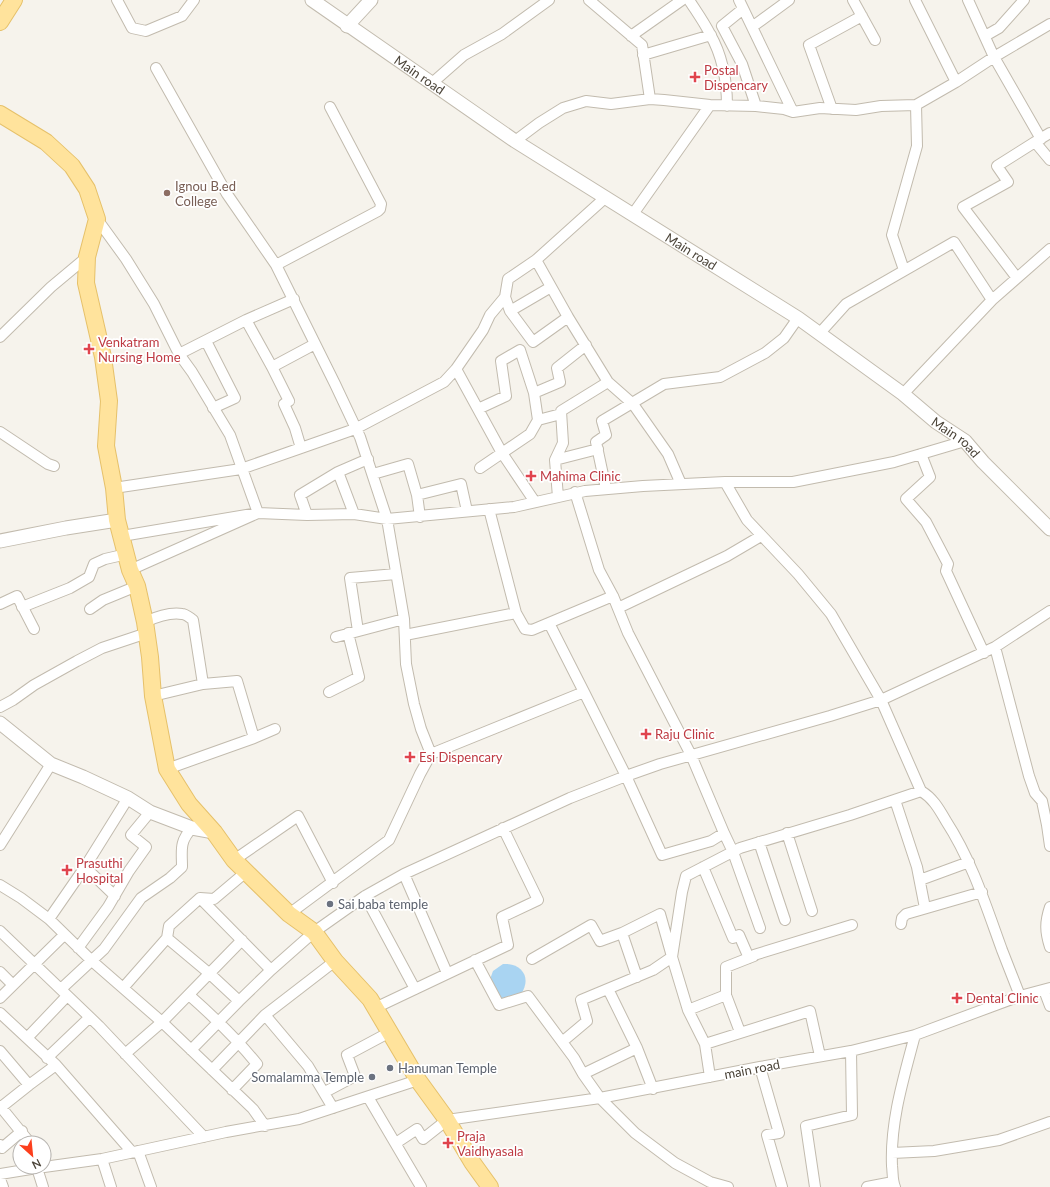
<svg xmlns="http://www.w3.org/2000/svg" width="1050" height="1187" viewBox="0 0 1050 1187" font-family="Lato,sans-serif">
<rect width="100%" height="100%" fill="#f6f3ec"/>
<!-- water -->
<path fill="#a9d4f2" d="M503,964C522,963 532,978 521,994L504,999L498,997L489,982L493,971Z"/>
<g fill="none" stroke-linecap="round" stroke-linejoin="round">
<!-- minor casing -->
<g stroke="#c2bbae" stroke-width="12">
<path id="minor" d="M117,0L132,28L146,31L182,16L194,0
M589,0L642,45L650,99
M689,0C696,11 704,22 710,34C722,55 727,82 727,106
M739,0L793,112
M853,0L875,40
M915,0L956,82
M968,0L994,57L1041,139
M743,9L722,26L742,64L756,106
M752,27L789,0
M631,36L682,0
M985,36L999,28L1024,0
M643,55L711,35
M156,68L227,194L276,265L335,384L360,437L387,519L404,619L406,664L414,704L421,729L431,754
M431,84L464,55L502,34L549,0
M832,109L809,45L862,16
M1050,133L1035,142L1050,160
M515,141L539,123L563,108L586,101L611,104L650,99L664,100L710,105L756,106L784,109L793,112L820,108L856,110L881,106L916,105L956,82L994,57L1050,24
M633,214L710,105
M97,219L126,259L154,304L179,354L192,372L230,435L258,513L130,570
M536,260L568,317L608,382L633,404L668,454L681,484
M276,265L378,211L380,209L381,204L330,107
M904,270L892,235L917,146L916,105
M1017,278L963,207L1008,182L997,166L1035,142
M510,311L551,287
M568,317L533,342L510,311L505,297L508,279L536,260L606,197
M246,320L272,367
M819,334L846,304L954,242L992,300
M0,337L51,287L87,257
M206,341L235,398L213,408
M179,354L246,320L294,299
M456,369L483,330L490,315L505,297
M903,394L992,300L1050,249
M478,409L506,396L501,361L520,350L534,393
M538,420L534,393L560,382L557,368L586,345
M0,432L48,464L54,466
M301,448L295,428L284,404L289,401L272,367L315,344
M921,454L930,477L906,499L926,522L948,564L946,571L984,653
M555,460L598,449
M480,468L530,434L538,420L561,414
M338,472L368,459
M373,474L408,464L417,495L420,517
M114,488L241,469L301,448L355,429L444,382L456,369L502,453L535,502
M606,489L596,442L606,435L602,421L664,384L720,377L765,353L784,338L798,318
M575,492L599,570L613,596L628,633L691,755L724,833
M417,495L461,484L467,511
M558,497L555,460L563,443L561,411L608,382
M307,515L300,495L338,472L354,514
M122,536L258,513L307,515L354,514L387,519L514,507L585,491L643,486L725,482H793L894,462L965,441
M0,604L17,596L34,629
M22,607L70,588L89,577L94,564L105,559L127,554
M618,608L727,556L761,536
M90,609L103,600L137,586
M516,613L525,629L532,630L613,596
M145,622C156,617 170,612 182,614C186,614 190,618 193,620L203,684L237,681L254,738
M549,623L584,692
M358,631L350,578L396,574
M405,635L516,613L489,509
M336,637L404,619
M995,647L1029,776L1035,793L1042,801L1047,825L1050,846
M329,692L359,677L348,633
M153,696L203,684
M0,707L13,700L34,685L77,661L102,648L147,633
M167,769L254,738L275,729
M921,791L881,700L995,647L1050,611
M895,800L917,867L925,908
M787,833L812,911
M759,842L785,920
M0,845L51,764
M234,860L298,816L333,883
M85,867L115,896
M703,867L733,938L739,935L749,958
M404,874L447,973
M920,880L969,862
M0,885L21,898L49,919L92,961L162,1022L253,1109L265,1126
M365,896L415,989
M200,898L271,970
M1050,907C1045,922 1045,931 1050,947
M289,914L389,840L420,774L431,754L584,692L626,776L662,855L711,841L724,833L733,852L760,928
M49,919L85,867L128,798
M901,924L902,918L906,914L982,892
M0,931L99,1026L204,1137
M622,933L660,914L671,953
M167,938L210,974L239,1001L271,970L314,932L365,896L404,874L570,798L626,776L660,764L830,716L881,700L831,614L798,574L747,520L725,482
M78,948L108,907L129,871L146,847L131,835L150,812
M754,955L852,925
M672,957L682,892L686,876L740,848L850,815L921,791C933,798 939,809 946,821C972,861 986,906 1002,950C1008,965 1014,981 1020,996
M532,959L591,925L600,941L622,933L637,977
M475,960L499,1005L528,996L574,1058L583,1074L600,1098L635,1133L675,1163L710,1182L728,1187
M0,972L13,985
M123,988L167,938L169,926L200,898L214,899L246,872
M61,989L104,949L141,898L170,878L182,867C182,850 179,842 192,828
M608,989L637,1048L653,1089
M1044,990L1050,1006
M189,995C214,1017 236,1038 257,1064L232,1090
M726,995V967L754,956
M0,998L64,935
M375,1008L508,945L502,917L538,900L503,828
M688,1010L726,995L740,1032
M0,1013L56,1065L132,1152
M265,1015L308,1066L333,1108
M27,1038L67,996
M562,1042L587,1021L581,1000L653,970L672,957L688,1010L705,1044L710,1077
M705,1044L810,1011L820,1056
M191,1050L239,1001
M0,1051L29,1085L56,1065
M125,1054L162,1022L242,940
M47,1058L89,1018
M760,1067L779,1133L767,1135L782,1187
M212,1070L265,1015L335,961
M583,1074L637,1048
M325,1092L355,1076L347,1055L390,1032
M368,1097L421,1187
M0,1106L30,1143
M0,1108L29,1085
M396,1143L417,1129L423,1139L447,1120L600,1098L760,1067L851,1051L915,1035L1020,996L1050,988
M0,1145L2,1148L22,1131
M138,1151L151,1187
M892,1153L934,1151L999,1140L1050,1122
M102,1159L111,1187
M44,1167L102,1159L226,1132L299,1119L418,1080
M37,1168L43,1187
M0,1174L43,1167
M0,1179L3,1187
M815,1187L806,1126L852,1115L851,1051
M867,1187L893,1182
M895,1187C892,1180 893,1173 892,1166C890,1121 904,1077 915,1035"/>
</g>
<!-- tertiary casing -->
<g stroke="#c2bbae" stroke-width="15">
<g id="tertiary">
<path id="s1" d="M312,0L515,141L798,318L903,394L936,422L965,441L983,462L1050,529"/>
<path d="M347,26L371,0"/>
<path d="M0,541L66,528L117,520"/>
<path d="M0,723L51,764L83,777L128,798L150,812L192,828L214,832"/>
</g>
</g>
<!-- primary casing -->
<g stroke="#e6c16a" stroke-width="18">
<path id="primary" d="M0,22L14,0
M0,114L46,142L72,166L87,189L97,219L87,257L86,283L103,357L109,401L106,446L114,488L117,520L130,570L137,586L145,622L150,657L153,696L167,769L189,804L214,832L234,860L289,914L314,932L335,961L370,999L418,1080L447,1120L472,1162L490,1187"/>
</g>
<!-- minor -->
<use href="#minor" stroke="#fff" stroke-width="10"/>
<!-- tertiary -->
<use href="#tertiary" stroke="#fff" stroke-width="13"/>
<!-- primary -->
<use href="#primary" stroke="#ffe39c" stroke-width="16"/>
</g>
<!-- markers -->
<g fill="#e0444e" stroke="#fff" stroke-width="1.5">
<path d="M693 71h4v4h4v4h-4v4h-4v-4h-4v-4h4z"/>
<path d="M87 343h4v4h4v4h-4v4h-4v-4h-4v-4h4z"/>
<path d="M529 470h4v4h4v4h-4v4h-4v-4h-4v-4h4z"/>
<path d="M644 728h4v4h4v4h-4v4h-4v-4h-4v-4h4z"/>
<path d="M408 751h4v4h4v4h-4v4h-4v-4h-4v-4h4z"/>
<path d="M65 864h4v4h4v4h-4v4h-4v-4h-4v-4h4z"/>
<path d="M955 992h4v4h4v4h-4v4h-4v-4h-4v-4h4z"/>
<path d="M446 1137h4v4h4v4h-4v4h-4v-4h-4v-4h4z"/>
</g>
<circle fill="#8d6e63" stroke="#fff" stroke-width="1.5" cx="167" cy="193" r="4"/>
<g fill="#6b7280" stroke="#fff" stroke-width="1.5">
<circle cx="330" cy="904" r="4"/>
<circle cx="390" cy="1068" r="4"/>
<circle cx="372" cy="1077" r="4"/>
</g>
<g text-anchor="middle" stroke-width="3.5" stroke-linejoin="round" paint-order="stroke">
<!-- health labels -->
<g font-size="13" fill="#be3a42" stroke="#fff" text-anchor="start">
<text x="704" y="75">Postal<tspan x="704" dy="15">Dispencary</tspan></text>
<text x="98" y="347">Venkatram<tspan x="98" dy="15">Nursing Home</tspan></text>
<text x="540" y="481">Mahima Clinic</text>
<text x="655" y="739">Raju Clinic</text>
<text x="419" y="762">Esi Dispencary</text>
<text x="76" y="868">Prasuthi<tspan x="76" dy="15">Hospital</tspan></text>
<text x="966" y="1003">Dental Clinic</text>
<text x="457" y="1141">Praja<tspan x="457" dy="15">Vaidhyasala</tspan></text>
</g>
<!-- street labels -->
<g font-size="13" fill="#4b4439" stroke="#fff">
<text dy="5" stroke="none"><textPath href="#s1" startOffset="131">Main road</textPath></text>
<text dy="5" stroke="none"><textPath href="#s1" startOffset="455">Main road</textPath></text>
<text dy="5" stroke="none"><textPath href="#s1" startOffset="779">Main road</textPath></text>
<text transform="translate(752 1069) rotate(-11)" y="5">main road</text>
</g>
<!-- education labels -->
<g font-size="13" fill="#785e54" stroke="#fff" text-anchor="start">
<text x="175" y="191">Ignou B.ed<tspan x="175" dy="15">College</tspan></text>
</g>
<!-- worship labels -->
<g font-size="13" fill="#5b616d" stroke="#fff" text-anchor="start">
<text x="338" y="909">Sai baba temple</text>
<text x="398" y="1073">Hanuman Temple</text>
<text x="364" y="1082" text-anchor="end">Somalamma Temple</text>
</g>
</g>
<!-- north arrow -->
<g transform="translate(32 1155) rotate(153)"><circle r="19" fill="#ffffff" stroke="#b7b4b0"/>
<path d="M0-3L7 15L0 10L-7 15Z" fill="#fc3f1d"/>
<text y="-6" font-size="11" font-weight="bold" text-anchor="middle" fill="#4b4439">N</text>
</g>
</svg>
